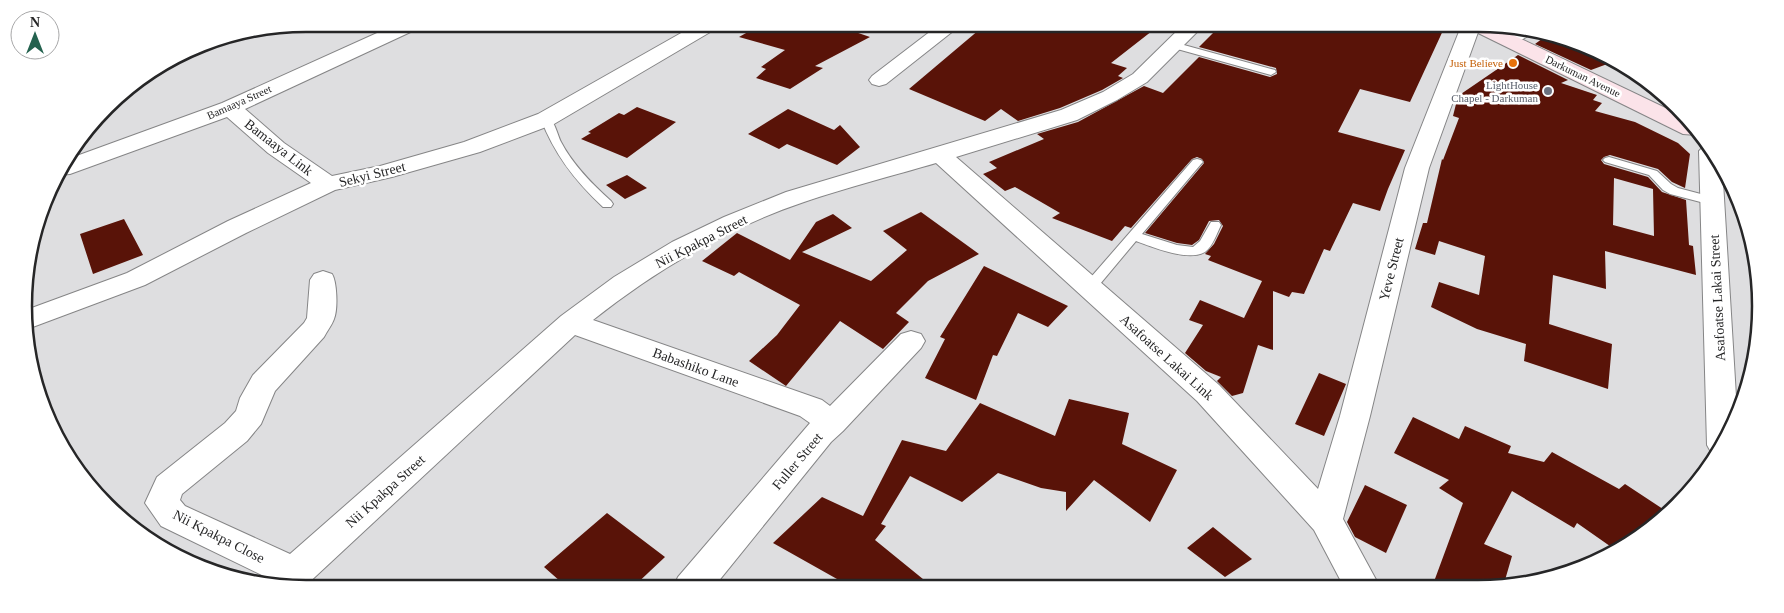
<svg xmlns="http://www.w3.org/2000/svg" width="1784" height="613" viewBox="0 0 1784 613" font-family="'Times New Roman',serif">
<rect width="100%" height="100%" fill="#dedee0"/>
<!-- building -->
<path fill="#591308" fill-rule="evenodd" d="M762,24H779L817,32L832,24L870,37L815,66L823,68L790,89L756,78L766,69L761,67L785,50L739,37Z
M986,24H1161L1111,63L1127,68L1118,76L1123,78L1102,90L1060,108L1018,121L1001,109L985,121L909,89Z
M1222,24H1446L1410,102L1360,89L1338,132L1405,150L1388,189L1380,211L1353,203L1330,251L1324,249L1304,294L1292,292L1289,297L1273,291V350L1258,345L1243,393L1232,396L1217,381L1221,377L1206,371L1185,353L1203,325L1189,320L1200,300L1244,318L1262,281L1208,260L1211,256L1205,254L1214,244L1223,226L1219,220L1209,221L1199,240L1192,245L1177,243L1145,233L1204,163L1202,159L1197,157L1192,159L1131,228L1125,226L1112,241L1052,218L1060,213L1015,187L1005,191L983,174L997,168L989,162L1044,139L1037,134L1078,122L1144,86L1163,93L1199,57L1270,77L1277,74L1276,68L1199,47Z
M1550,33L1610,63L1591,70L1535,44Z
M1518,55L1568,80L1561,83L1597,95L1593,100L1602,103L1595,111L1635,122L1678,143L1690,154L1685,188L1672,182L1658,169L1610,155L1604,157L1601,160L1604,164L1648,177L1662,192L1686,200L1689,245L1693,246L1696,275L1605,251L1606,289L1553,275L1549,324L1612,344L1608,389L1524,361L1526,344L1477,329L1431,307L1439,282L1479,295L1485,256L1439,241L1435,255L1415,249L1423,223H1427L1442,159L1443,160L1459,118L1453,116L1458,96ZM1614,178L1653,189L1654,236L1613,225Z
M637,107L676,122L627,158L581,139L591,133L588,132L619,113L624,115Z
M788,109L834,130L840,125L860,147L837,165L787,144L779,149L748,134Z
M627,175L647,188L625,199L606,185Z
M921,212L979,254L928,281L896,313L909,322L883,349L840,321L786,386L749,361L777,335L800,305L739,272L734,276L702,261L737,233L790,260L816,222L833,214L852,228L802,252L871,281L907,250L883,231Z
M124,219L143,255L93,274L80,234Z
M984,266L1068,306L1048,327L1018,313L997,356L993,355L976,400L925,378L945,339L940,337Z
M1319,373L1346,384L1324,436L1295,424Z
M1069,399L1129,413L1122,444L1177,470L1150,522L1094,480L1066,511V492L1041,488L998,473L962,502L910,476L881,524L886,526L875,540L934,588H853L773,543L822,497L863,516L902,440L946,451L980,403L1055,436Z
M1413,417L1459,439L1465,426L1511,446L1508,453L1544,462L1552,452L1619,489L1625,484L1669,513L1664,519L1617,551L1577,523L1574,528L1512,491L1484,544L1512,556L1503,587H1432L1463,503L1439,488L1449,480L1394,453Z
M1365,485L1407,505L1386,553L1355,537L1347,522Z
M607,513L665,557L631,589H569L544,567Z
M1213,527L1252,559L1225,577L1187,548Z"/>
<g fill="none" stroke-linecap="round" stroke-linejoin="round">
<!-- lane casing -->
<g stroke="#858586" stroke-width="2">
<path id="lane" d="M1173,42L1275,70L1276,72L1271,75L1170,47V43Z
M546,116C554,118 557,134 561,142C573,165 592,184 611,201L613,204L611,207H603C575,181 554,154 541,119Z
M1609,157L1657,171L1671,184L1678,188L1716,198L1718,201L1712,205L1670,194L1663,190L1649,175L1605,162L1603,160L1605,158Z
M1197,159L1201,160L1203,162L1201,164L1142,234L1177,245L1193,247L1200,241L1211,222H1219L1221,225C1217,233 1213,246 1205,252C1189,262 1152,247 1136,241L1095,290H1085L1083,287L1085,284L1193,160Z"/>
</g>
<!-- street casing -->
<g stroke="#858586" stroke-width="2">
<path id="street" d="M397,24H422L419,28L245,109L284,143L332,176L380,166L464,142L538,114L697,24H720L717,28L554,124L480,152L392,177L335,190L246,233L145,285L30,328L29,309L127,273L228,221L311,183L268,153L227,117L70,174L58,175L71,158L222,103Z
M940,24H962L886,84L879,86L872,84L869,80L872,76Z
M1184,24H1205L1147,82L1117,100L1077,120L956,157L1219,385L1318,489L1340,416L1405,168L1462,24H1481L1429,168L1370,416L1343,519L1380,587H1344L1314,530L1197,401L936,163C892,176 848,187 804,202C727,228 656,270 593,320L822,400L830,406L901,334L911,331L921,334L925,341L921,348L843,431L831,442L713,588H673L678,577L810,423L800,416L575,335L302,589L263,584L266,577L161,526L145,503L157,477L225,423L236,411L240,398L253,375L304,323L307,318L310,280L314,274L323,271L332,274C337,282 338,309 334,319C332,325 327,331 324,337L275,391L261,424L247,441L182,494L180,500L185,506L290,554L561,316L614,277L672,242L724,217L786,192L1061,110L1103,92L1133,74Z
M1512,28L1533,31C1526,40 1511,45 1500,42L1497,38L1500,34Z
M1705,145L1722,165L1737,413L1722,448L1716,455L1712,454L1707,445L1699,151Z"/>
</g>
<!-- secondary casing -->
<g stroke="#858586" stroke-width="2">
<path id="secondary" d="M1465,24L1494,26L1678,114L1696,135L1683,134L1468,28Z"/>
</g>
<!-- lane -->
<use href="#lane" fill="#fff" fill-rule="evenodd"/>
<!-- street -->
<use href="#street" fill="#fff" fill-rule="evenodd"/>
<!-- secondary -->
<use href="#secondary" fill="#fbe3e9" fill-rule="evenodd"/>
</g>
<!-- markers -->
<circle fill="#e8710a" stroke="#fff" stroke-width="2" cx="1513" cy="63" r="5"/>
<circle fill="#6b7280" stroke="#fff" stroke-width="2" cx="1548" cy="91" r="5"/>
<g text-anchor="middle" stroke-width="5" stroke-linejoin="round" paint-order="stroke">
<!-- far-food labels -->
<g font-size="11" fill="#c56008" stroke="#fff" text-anchor="end">
<text x="1503" y="67">Just Believe</text>
</g>
<!-- far-street labels -->
<g font-size="11" fill="#262627" stroke="#fff">
<text transform="translate(1583 76) rotate(26)" y="4">Darkuman Avenue</text>
<text transform="translate(239 102) rotate(-24)" y="4">Bamaaya Street</text>
</g>
<!-- far-worship labels -->
<g font-size="11" fill="#5b616d" stroke="#fff" text-anchor="end">
<text x="1538" y="89">LightHouse<tspan x="1538" dy="13">Chapel - Darkuman</tspan></text>
</g>
<!-- street labels -->
<g font-size="14" fill="#262627" stroke="#fff">
<text transform="translate(279 147) rotate(38)" y="5">Bamaaya Link</text>
<text transform="translate(372 174) rotate(-14)" y="5">Sekyi Street</text>
<text transform="translate(701 241) rotate(-27)" y="5">Nii Kpakpa Street</text>
<text transform="translate(1391 269) rotate(-76)" y="5">Yeve Street</text>
<text transform="translate(1717 298) rotate(-93)" y="5">Asafoatse Lakai Street</text>
<text transform="translate(1167 357) rotate(42)" y="5">Asafoatse Lakai Link</text>
<text transform="translate(696 367) rotate(20)" y="5">Babashiko Lane</text>
<text transform="translate(797 461) rotate(-50)" y="5">Fuller Street</text>
<text transform="translate(385 491) rotate(-42)" y="5">Nii Kpakpa Street</text>
<text transform="translate(219 536) rotate(27)" y="5">Nii Kpakpa Close</text>
</g>
</g>
<!-- crop -->
<path d="M0 0H1784V613H0ZM306 32H1478A274 274 0 0 1 1752 306V306A274 274 0 0 1 1478 580H306A274 274 0 0 1 32 306V306A274 274 0 0 1 306 32Z" fill="#fff" fill-rule="evenodd"/>
<path fill="none" stroke="#262627" stroke-width="2.5" d="M306 32H1478A274 274 0 0 1 1752 306V306A274 274 0 0 1 1478 580H306A274 274 0 0 1 32 306V306A274 274 0 0 1 306 32Z"/>
<!-- north arrow -->
<g transform="translate(35 35)"><circle r="24" fill="#ffffff" stroke="#a8a8a9"/>
<path d="M0-4L9 19L0 12L-9 19Z" fill="#24624f"/>
<text y="-8" font-size="14" font-weight="bold" text-anchor="middle" fill="#262627">N</text>
</g>
</svg>
